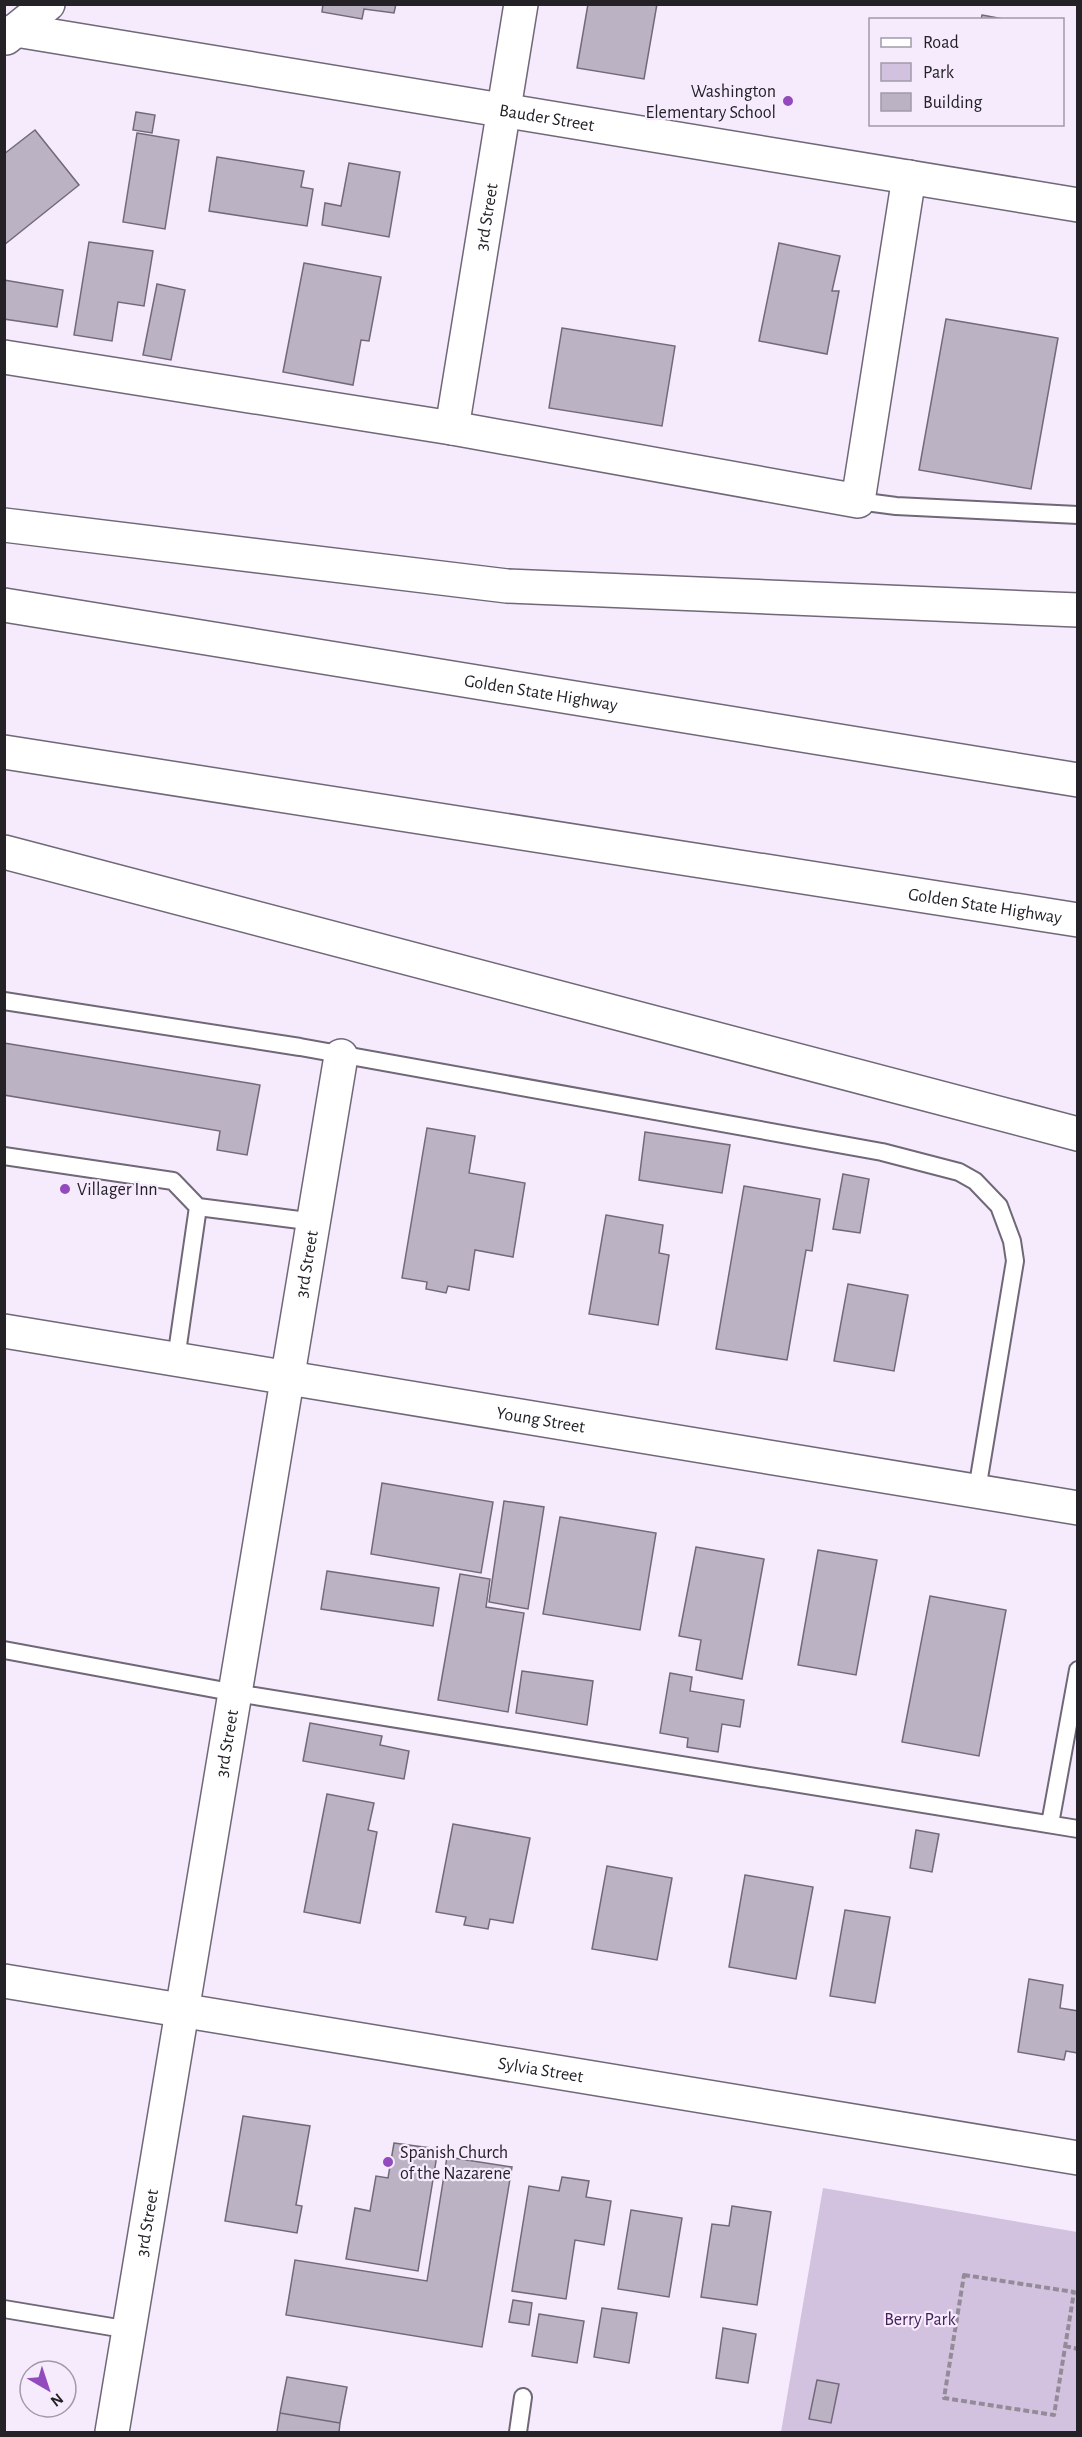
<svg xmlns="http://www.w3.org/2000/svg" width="1082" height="2437" viewBox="0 0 1082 2437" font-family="'Alegreya Sans',sans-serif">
<rect width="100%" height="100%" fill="#f5ebfd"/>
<!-- green -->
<path fill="#d3c1e0" d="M823,2188L1077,2232V2432H781Z"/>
<!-- building -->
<path fill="#bbb2c3" stroke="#726979" stroke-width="1.5" d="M323,4H396L394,13L364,9L362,19L322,12Z
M588,4H657L644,79L577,68Z
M982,15L1009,20H981Z
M136,112L155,115L152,133L133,130Z
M35,130L79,185L4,245V154Z
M137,133L179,140L165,229L123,222Z
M217,157L304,171L301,187L313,189L307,226L209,211Z
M349,163L400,172L389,237L322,225L325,203L341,206Z
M89,242L153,251L144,306L118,302L112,341L74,335Z
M779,243L840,256L832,291H839L827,354L759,341Z
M304,263L381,277L369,341L361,340L353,385L283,372Z
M4,280L63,290L57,327L4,319Z
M157,284L185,290L171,360L143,355Z
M946,319L1058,338L1031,489L919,470Z
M562,328L675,346L662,426L549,408Z
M4,1043L260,1085L247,1155L217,1150L220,1131L4,1095Z
M427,1128L475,1136L469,1173L525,1183L513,1257L475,1250L469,1290L448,1286L446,1293L426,1289L427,1282L402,1278Z
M645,1132L730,1145L722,1193L639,1180Z
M843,1174L869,1179L860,1233L833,1229Z
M744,1186L820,1199L812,1251L806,1250L787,1360L716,1349Z
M606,1215L663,1225L659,1253L669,1255L658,1325L589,1314Z
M848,1284L908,1295L894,1371L834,1361Z
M382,1483L493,1502L481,1573L371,1554Z
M504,1501L544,1507L528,1609L489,1602Z
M560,1517L656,1533L640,1630L543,1614Z
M696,1547L764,1559L742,1679L696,1670L701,1640L679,1636Z
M818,1550L877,1560L856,1675L798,1665Z
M327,1571L439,1588L433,1626L321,1609Z
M460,1574L490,1579L486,1607L524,1613L508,1712L438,1700Z
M930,1596L1006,1610L979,1756L902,1742Z
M522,1671L593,1681L587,1725L516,1713Z
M670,1673L692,1677L690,1691L744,1700L740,1727L722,1724L718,1752L687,1747L688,1738L660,1733Z
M310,1723L382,1736L380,1745L409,1751L404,1779L303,1761Z
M327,1794L374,1803L368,1830L377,1832L360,1923L304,1912Z
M453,1824L530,1838L513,1923L490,1919L488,1929L464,1925L466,1917L436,1912Z
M916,1830L939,1834L932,1872L910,1868Z
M607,1866L672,1878L657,1960L592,1949Z
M745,1875L813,1887L796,1979L729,1967Z
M845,1910L890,1917L875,2003L830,1996Z
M1029,1979L1063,1985L1060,2008L1078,2011V2053L1066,2051L1064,2060L1018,2052Z
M243,2116L310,2126L296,2205L302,2206L297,2233L225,2221Z
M394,2143L438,2149L418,2271L346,2259L355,2208L370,2211L376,2176L388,2178Z
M447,2157L512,2167L482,2347L286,2315L295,2260L427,2281Z
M562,2177L589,2181L586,2197L611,2201L604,2245L575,2240L566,2299L512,2291L529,2186L559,2191Z
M732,2206L771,2212L757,2305L701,2297L712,2224L729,2226Z
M631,2210L682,2218L669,2297L618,2289Z
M513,2300L532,2303L529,2325L509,2322Z
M602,2308L637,2313L629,2363L594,2357Z
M539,2314L584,2321L577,2363L532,2356Z
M723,2328L756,2334L748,2383L716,2378Z
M287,2377L347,2387L340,2423L280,2413Z
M817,2380L839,2384L831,2423L809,2419Z
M280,2413L340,2423L339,2432H277Z"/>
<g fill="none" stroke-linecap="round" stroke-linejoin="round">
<!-- service casing -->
<g stroke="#706777" stroke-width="20">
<path id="service" d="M858,501L896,506L1078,515
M4,1001L300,1047L882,1152L959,1172L975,1181L999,1206L1012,1241L1015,1261L977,1490
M4,1156L173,1181L198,1207L315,1222
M176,1359L198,1207
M4,1650L236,1693L1078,1829
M1050,1824L1078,1670
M4,2309L130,2330
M518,2432L523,2397"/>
</g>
<!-- minor casing -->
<g stroke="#706777" stroke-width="36">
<g id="minor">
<path id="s1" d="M16,30L1078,205"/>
<path d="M6,38L48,4"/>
<path d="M4,357L452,428L858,501L909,177"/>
<path id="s2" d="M452,428L521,4"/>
<path id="s3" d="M4,1331L1078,1508"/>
<path id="s4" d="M4,1981L1078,2158"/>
<path id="s5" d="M112,2432L341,1056"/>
</g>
</g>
<!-- motorway casing -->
<g stroke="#706777" stroke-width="36">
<g id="motorway">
<path d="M4,525L507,586L1078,610"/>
<path id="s6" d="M4,605L1078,780"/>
<path id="s7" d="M4,752L1078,920"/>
<path d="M4,852L1078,1134"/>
</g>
</g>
<!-- path -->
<path stroke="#938c98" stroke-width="4" stroke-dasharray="6 3" stroke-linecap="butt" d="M964,2275L1074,2292L1054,2415L944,2398Z
M1065,2346L1078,2349"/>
<!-- service -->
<use href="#service" stroke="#fff" stroke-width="16"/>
<!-- minor -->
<use href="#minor" stroke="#fff" stroke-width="33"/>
<!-- motorway -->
<use href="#motorway" stroke="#fff" stroke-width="33"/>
</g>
<!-- markers -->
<g fill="#924abd" stroke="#f5ebfd" stroke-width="2">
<circle cx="788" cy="101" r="6"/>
<circle cx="65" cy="1189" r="6"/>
<circle cx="388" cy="2162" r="6"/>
</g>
<g text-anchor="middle" stroke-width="4.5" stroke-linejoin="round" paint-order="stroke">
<!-- poi labels -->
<g font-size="18" fill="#242127" stroke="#f5ebfd" text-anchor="start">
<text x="776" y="97" text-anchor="end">Washington<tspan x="776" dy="21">Elementary School</tspan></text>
<text x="77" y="1195">Villager Inn</text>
<text x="400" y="2158">Spanish Church<tspan x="400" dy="21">of the Nazarene</tspan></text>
</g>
<!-- street labels -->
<g font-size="18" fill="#242127" stroke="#f5ebfd">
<text dy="6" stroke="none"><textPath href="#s1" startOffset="538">Bauder Street</textPath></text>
<text dy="6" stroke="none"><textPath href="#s2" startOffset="214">3rd Street</textPath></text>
<text dy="6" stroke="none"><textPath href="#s6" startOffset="544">Golden State Highway</textPath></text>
<text dy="6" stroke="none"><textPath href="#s7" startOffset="993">Golden State Highway</textPath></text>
<text dy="6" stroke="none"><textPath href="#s5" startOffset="1184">3rd Street</textPath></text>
<text dy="6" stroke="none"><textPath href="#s3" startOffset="544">Young Street</textPath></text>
<text dy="6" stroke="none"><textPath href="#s5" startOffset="698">3rd Street</textPath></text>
<text dy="6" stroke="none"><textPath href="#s4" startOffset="544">Sylvia Street</textPath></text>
<text dy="6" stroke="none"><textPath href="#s5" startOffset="212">3rd Street</textPath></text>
</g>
<!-- park labels -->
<g font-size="18" fill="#441f59" stroke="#f5ebfd">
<text x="920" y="2325">Berry Park</text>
</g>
</g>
<!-- border -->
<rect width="1082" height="2437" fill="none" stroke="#242127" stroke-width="12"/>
<!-- legend -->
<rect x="869" y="18" width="195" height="108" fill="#f5ebfd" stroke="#a19aa7" stroke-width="1.5"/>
<rect x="881" y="38" width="30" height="9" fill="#ffffff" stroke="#a19aa7" stroke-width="1.5"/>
<text x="923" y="48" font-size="18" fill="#242127">Road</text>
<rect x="881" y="63" width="30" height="18" fill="#d3c1e0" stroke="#a19aa7" stroke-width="1.5"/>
<text x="923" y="78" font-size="18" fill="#242127">Park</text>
<rect x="881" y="93" width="30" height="18" fill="#bbb2c3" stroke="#a19aa7" stroke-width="1.5"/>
<text x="923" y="108" font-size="18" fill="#242127">Building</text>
<!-- north arrow -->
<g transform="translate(48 2389) rotate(141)"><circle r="28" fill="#f5ebfd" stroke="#a19aa7" stroke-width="1.5"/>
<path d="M0-4.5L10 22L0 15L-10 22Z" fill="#924abd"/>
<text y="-9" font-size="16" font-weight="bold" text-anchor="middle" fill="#242127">N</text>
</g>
</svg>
